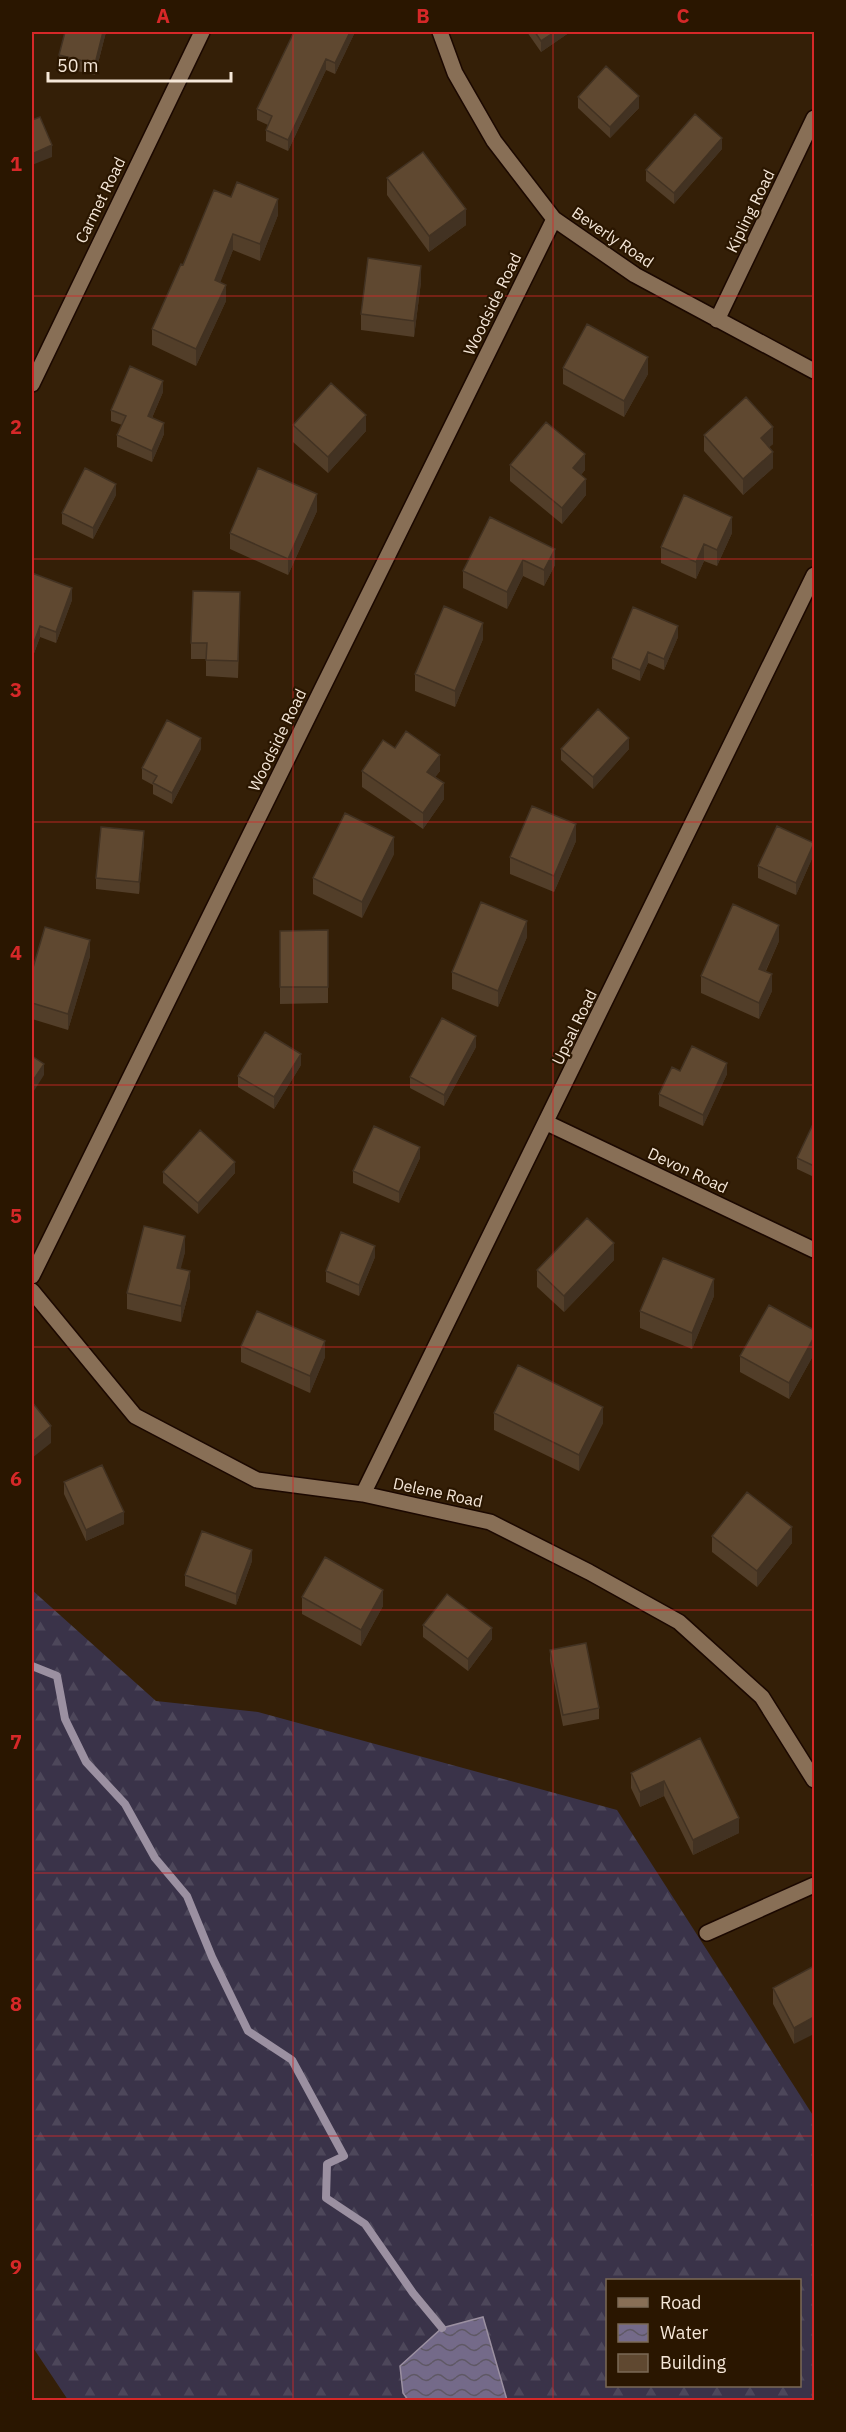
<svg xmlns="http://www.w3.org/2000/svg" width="846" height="2432" viewBox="0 0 846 2432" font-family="'IBM Plex Sans',sans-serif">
<defs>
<pattern id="forest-firs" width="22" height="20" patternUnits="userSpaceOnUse" patternTransform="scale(1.5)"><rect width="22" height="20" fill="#3a3349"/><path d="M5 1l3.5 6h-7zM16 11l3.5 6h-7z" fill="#4d475a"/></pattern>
<pattern id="water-waves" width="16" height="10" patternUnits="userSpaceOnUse" patternTransform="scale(1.5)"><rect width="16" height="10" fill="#746a89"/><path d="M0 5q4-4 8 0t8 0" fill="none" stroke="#5f5865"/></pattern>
</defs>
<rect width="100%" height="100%" fill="#341f07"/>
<!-- forest -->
<path fill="url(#forest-firs)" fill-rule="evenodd" d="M32,1590L156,1701L258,1712L617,1810L814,2117V2400H68L32,2346ZM608,2280H800V2386H608Z"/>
<!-- water -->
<path fill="url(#water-waves)" stroke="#9b90a1" stroke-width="1.5" d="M483,2317L507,2400H408L403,2393L400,2366L442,2328Z"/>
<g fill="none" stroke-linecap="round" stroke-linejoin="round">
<!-- stream -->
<path stroke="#9b90a1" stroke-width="8" d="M32,1666L57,1676L65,1719L86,1762L125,1804L155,1858L187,1896L212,1957L248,2031L292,2060L344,2156L327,2164L326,2198L365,2224L413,2293L442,2328"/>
<!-- street casing -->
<g stroke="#1b0800" stroke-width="18">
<path id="street" d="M440,32L455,73L494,141L554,219L635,275L814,371
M717,320L814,118
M32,384L202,32
M547,1123L814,1250
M32,1276L554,219
M32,1291L135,1416L257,1480L363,1494L490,1522L589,1572L679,1622L762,1697L814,1780
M363,1494L814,575
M707,1933L814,1885"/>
</g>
<!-- street -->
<use href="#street" stroke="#886f56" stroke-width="15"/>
</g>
<!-- wall -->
<path fill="#523e29" d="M106,32L95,75L59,67V55Z
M355,32L335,74L326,70L288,151L266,141V130L268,125L257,120V109Z
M527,32H570L541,52Z
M578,97L639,108L610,138L578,108Z
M722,149L674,204L646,181V170Z
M387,178L466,225L429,252L387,195Z
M214,190L278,215L260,261L233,250L220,282L226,301L196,366L152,345V329L183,265Z
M421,282L414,337L361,330V314Z
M563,368L648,374L624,417L563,384Z
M163,392L152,418L164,434L152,462L117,447V435L122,425L111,421V410Z
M293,425L366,431L328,473L293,442Z
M704,435L773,444L769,447L773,468L743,495L704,451Z
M510,465L585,470L581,475L586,495L562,524L510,481Z
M116,495L93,539L62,524V513Z
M317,511L288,575L230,549V533Z
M490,517L555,565L544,586L523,576L507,609L463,588V571Z
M732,533L717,566L704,561L696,579L661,563V547Z
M32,574L72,600L56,643L40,637L33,656H32Z
M240,609L238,678L206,676V659H191V643Z
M678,637L664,670L648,663L640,681L612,669V658Z
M483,639L455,707L415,691V674Z
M395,748L440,771L435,777L444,799L423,829L362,787V771Z
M201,749L172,804L153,794V785L142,779V768Z
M561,749H629L593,789L561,760Z
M576,841L554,892L510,874V857Z
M144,843L139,894L96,889V878Z
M814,843V854L796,895L758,878V866Z
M394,854L362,918L313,894V878Z
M328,930V1003L280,1004V931Z
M527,937L498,1007L452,989V972Z
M779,941L766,971L772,991L759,1019L701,993V976Z
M90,956L68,1030L32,1019V971Z
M476,1047L444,1106L410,1088V1077Z
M301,1065L274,1109L238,1087V1076Z
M680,1071L727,1074L703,1126L659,1106V1094Z
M814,1122V1177L797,1169V1158Z
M420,1158L399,1203L353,1183V1171Z
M163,1172L235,1173L198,1214L163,1183Z
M185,1252L180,1269L190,1287L181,1322L127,1309V1293Z
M375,1257L359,1296L326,1282V1271Z
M614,1260L564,1312L537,1287V1270Z
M714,1296L692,1349L640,1328V1311Z
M814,1330V1354L789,1399L740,1372V1356Z
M241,1346L325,1357L310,1393L241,1362Z
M494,1413L603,1423L579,1471L494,1430Z
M64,1482L124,1524L86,1541L64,1494Z
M712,1536L792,1543L757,1587L712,1552Z
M252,1561L236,1605L185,1586V1575Z
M302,1597L383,1606L361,1646L302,1614Z
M423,1625L492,1639L468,1671L423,1637Z
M550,1650L599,1708V1719L563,1726L550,1661Z
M700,1738L739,1833L693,1855L664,1796L640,1807L631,1788V1773Z
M814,1966L794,2044L773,2004V1988Z"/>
<!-- shaded-wall -->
<path fill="#423222" d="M103,32H106L95,75V64Z
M350,32H355L335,74V63Z
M555,32H570L541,52V41Z
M326,59V70L288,151V140Z
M639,96V108L610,138V127Z
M722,138V149L674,204V193Z
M52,145V157L32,165V154Z
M278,199V215L260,261V244Z
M466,209V225L429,252V236Z
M233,234V250L215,296V280Z
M421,266V282L414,337V321Z
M226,285V301L196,366V349Z
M648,357V374L624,417V401Z
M163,381V392L148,427V416Z
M366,415V431L328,473V457Z
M164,423V434L152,462V451Z
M773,427V444L761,455V438Z
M773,452V468L743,495V479Z
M585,454V470L573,484V468Z
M586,479V495L562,524V508Z
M116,484V495L93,539V528Z
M317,494V511L288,575V559Z
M732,517V533L717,566V550Z
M704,544V561L696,579V562Z
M555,549V565L544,586V570Z
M523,560V576L507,609V592Z
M72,588V600L56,643V632Z
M483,623V639L455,707V691Z
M40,626V637L33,656V645Z
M678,626V637L664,670V659Z
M648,652V663L640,681V670Z
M33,693V710L32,712V695Z
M201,738V749L172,804V793Z
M629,738V749L593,789V777Z
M440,755V771L427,788V772Z
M444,783V799L423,829V813Z
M576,824V841L554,892V876Z
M144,831V843L139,894V882Z
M394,837V854L362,918V902Z
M814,843V854L796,895V883Z
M527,921V937L498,1007V991Z
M779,925V941L759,985V969Z
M90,940V956L68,1030V1014Z
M772,974V991L759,1019V1003Z
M476,1036V1047L444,1106V1095Z
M301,1054V1065L274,1109V1097Z
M727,1063V1074L703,1126V1115Z
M44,1064V1075L32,1094V1082Z
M420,1147V1158L399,1203V1192Z
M235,1162V1173L198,1214V1203Z
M185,1236V1252L177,1284V1268Z
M614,1243V1260L564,1312V1296Z
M375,1246V1257L359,1296V1285Z
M190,1271V1287L181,1322V1306Z
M714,1279V1296L692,1349V1333Z
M814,1337V1354L789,1399V1383Z
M325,1341V1357L310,1393V1376Z
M603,1407V1423L579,1471V1455Z
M51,1426V1443L32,1458V1442Z
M124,1512V1524L86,1541V1530Z
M792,1527V1543L757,1587V1571Z
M252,1550V1561L236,1605V1594Z
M383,1590V1606L361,1646V1630Z
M492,1628V1639L468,1671V1659Z
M664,1781V1796L640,1807V1792Z
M739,1818V1833L693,1855V1840Z
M814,2017V2034L794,2044V2028Z"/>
<!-- building -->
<path fill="#5f4830" stroke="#423222" stroke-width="1.5" d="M65,32H103L95,64L59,55Z
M294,32H350L335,63L326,59L288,140L266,130L272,116L257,109Z
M535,32H555L541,41Z
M606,66L639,96L610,127L578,97Z
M695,114L722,138L674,193L646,170Z
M40,117L52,145L32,154V120Z
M423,152L466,209L429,236L387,178Z
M237,182L278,199L260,244L233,234L215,280L226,285L196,349L152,329L181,264L183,265L214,190L231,197Z
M368,258L421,266L414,321L361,314Z
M587,324L648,357L624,401L563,368Z
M130,366L163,381L148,416L164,423L152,451L117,435L126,416L111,410Z
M331,383L366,415L328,457L293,425Z
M746,397L773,427L761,438L773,452L743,479L704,435Z
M546,422L585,454L573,468L586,479L562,508L510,465Z
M85,468L116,484L93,528L62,513Z
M258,468L317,494L288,559L230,533Z
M684,495L732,517L717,550L704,544L696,562L661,547Z
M490,517L555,549L544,570L523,560L507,592L463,571Z
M32,573L72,588L56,632L40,626L33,645L32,644Z
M193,591L240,592L238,661L206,660L207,643H191Z
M444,606L483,623L455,691L415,674Z
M633,607L678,626L664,659L648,652L640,670L612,658Z
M598,709L629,738L593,777L561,749Z
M167,720L201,738L172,793L153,783L157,776L142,768Z
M406,731L440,755L427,772L444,783L423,813L362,771L383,740L395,748Z
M532,806L576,824L554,876L510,857Z
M345,813L394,837L362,902L313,878Z
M777,826L814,843L796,883L758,866Z
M101,827L144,831L139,882L96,878Z
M481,902L527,921L498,991L452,972Z
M733,904L779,925L759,969L772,974L759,1003L701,976Z
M45,927L90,940L68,1014L32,1003V971Z
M328,930V987H280V931Z
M442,1018L476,1036L444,1095L410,1077Z
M265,1032L301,1054L274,1097L238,1076Z
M692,1046L727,1063L703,1115L659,1094L672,1067L680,1071Z
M32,1056L44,1064L32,1082Z
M814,1122V1166L797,1158Z
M374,1126L420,1147L399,1192L353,1171Z
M200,1130L235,1162L198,1203L163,1172Z
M587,1218L614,1243L564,1296L537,1270Z
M144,1226L185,1236L177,1268L190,1271L181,1306L127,1293Z
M341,1232L375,1246L359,1285L326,1271Z
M663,1258L714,1279L692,1333L640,1311Z
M769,1305L814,1330V1337L789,1383L740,1356Z
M257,1311L325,1341L310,1376L241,1346Z
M518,1365L603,1407L579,1455L494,1413Z
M32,1402L51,1426L32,1442Z
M102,1465L124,1512L86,1530L64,1482Z
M747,1492L792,1527L757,1571L712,1536Z
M202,1531L252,1550L236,1594L185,1575Z
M325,1557L383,1590L361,1630L302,1597Z
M447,1594L492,1628L468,1659L423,1625Z
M586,1643L599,1708L563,1715L550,1650Z
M700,1738L739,1818L693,1840L664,1781L640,1792L631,1773Z
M814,1966V2017L794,2028L773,1988Z"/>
<!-- grid -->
<path fill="none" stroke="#d62828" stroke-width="1.5" stroke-opacity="0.55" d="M293,32V2400M553,32V2400M32,296H814M32,559H814M32,822H814M32,1085H814M32,1347H814M32,1610H814M32,1873H814M32,2136H814"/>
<g text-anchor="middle" stroke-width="4.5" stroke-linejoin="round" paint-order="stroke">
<!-- street labels -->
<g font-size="16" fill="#f5e7d8" stroke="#2a1600">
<text transform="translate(100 200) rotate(-64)" y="6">Carmet Road</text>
<text transform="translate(750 211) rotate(-64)" y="6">Kipling Road</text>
<text transform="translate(613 237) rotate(34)" y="6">Beverly Road</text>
<text transform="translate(492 304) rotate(-64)" y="6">Woodside Road</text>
<text transform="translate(277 740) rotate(-64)" y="6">Woodside Road</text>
<text transform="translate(574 1027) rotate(-64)" y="6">Upsal Road</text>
<text transform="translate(688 1170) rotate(25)" y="6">Devon Road</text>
<text transform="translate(438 1492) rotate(12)" y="6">Delene Road</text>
</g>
</g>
<!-- border -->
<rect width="846" height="2432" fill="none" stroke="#2a1600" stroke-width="66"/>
<!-- legend -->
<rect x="606" y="2279" width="195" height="108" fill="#2a1600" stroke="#7b6a56" stroke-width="1.5"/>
<rect x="618" y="2298" width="30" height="9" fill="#886f56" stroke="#7b6a56" stroke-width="1.5"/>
<text x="660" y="2309" font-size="18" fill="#f5e7d8">Road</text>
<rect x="618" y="2324" width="30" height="18" fill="url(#water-waves)" stroke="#7b6a56" stroke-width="1.5"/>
<text x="660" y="2339" font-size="18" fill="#f5e7d8">Water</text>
<rect x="618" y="2354" width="30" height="18" fill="#5f4830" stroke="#7b6a56" stroke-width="1.5"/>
<text x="660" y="2369" font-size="18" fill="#f5e7d8">Building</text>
<!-- scale -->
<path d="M48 72v9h183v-9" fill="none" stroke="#f5e7d8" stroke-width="3"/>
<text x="57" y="72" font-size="18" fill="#f5e7d8" stroke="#2a1600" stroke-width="4.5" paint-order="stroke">50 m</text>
<rect x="33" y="33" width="780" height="2366" fill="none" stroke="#d62828" stroke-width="2"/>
<g font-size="20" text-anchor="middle" font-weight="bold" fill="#d62828">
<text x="163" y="23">A</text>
<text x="423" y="23">B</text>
<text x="683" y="23">C</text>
<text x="16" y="171">1</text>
<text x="16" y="434">2</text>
<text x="16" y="697">3</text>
<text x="16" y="960">4</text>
<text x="16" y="1223">5</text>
<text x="16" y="1486">6</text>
<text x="16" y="1749">7</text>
<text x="16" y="2011">8</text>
<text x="16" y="2274">9</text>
</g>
</svg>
